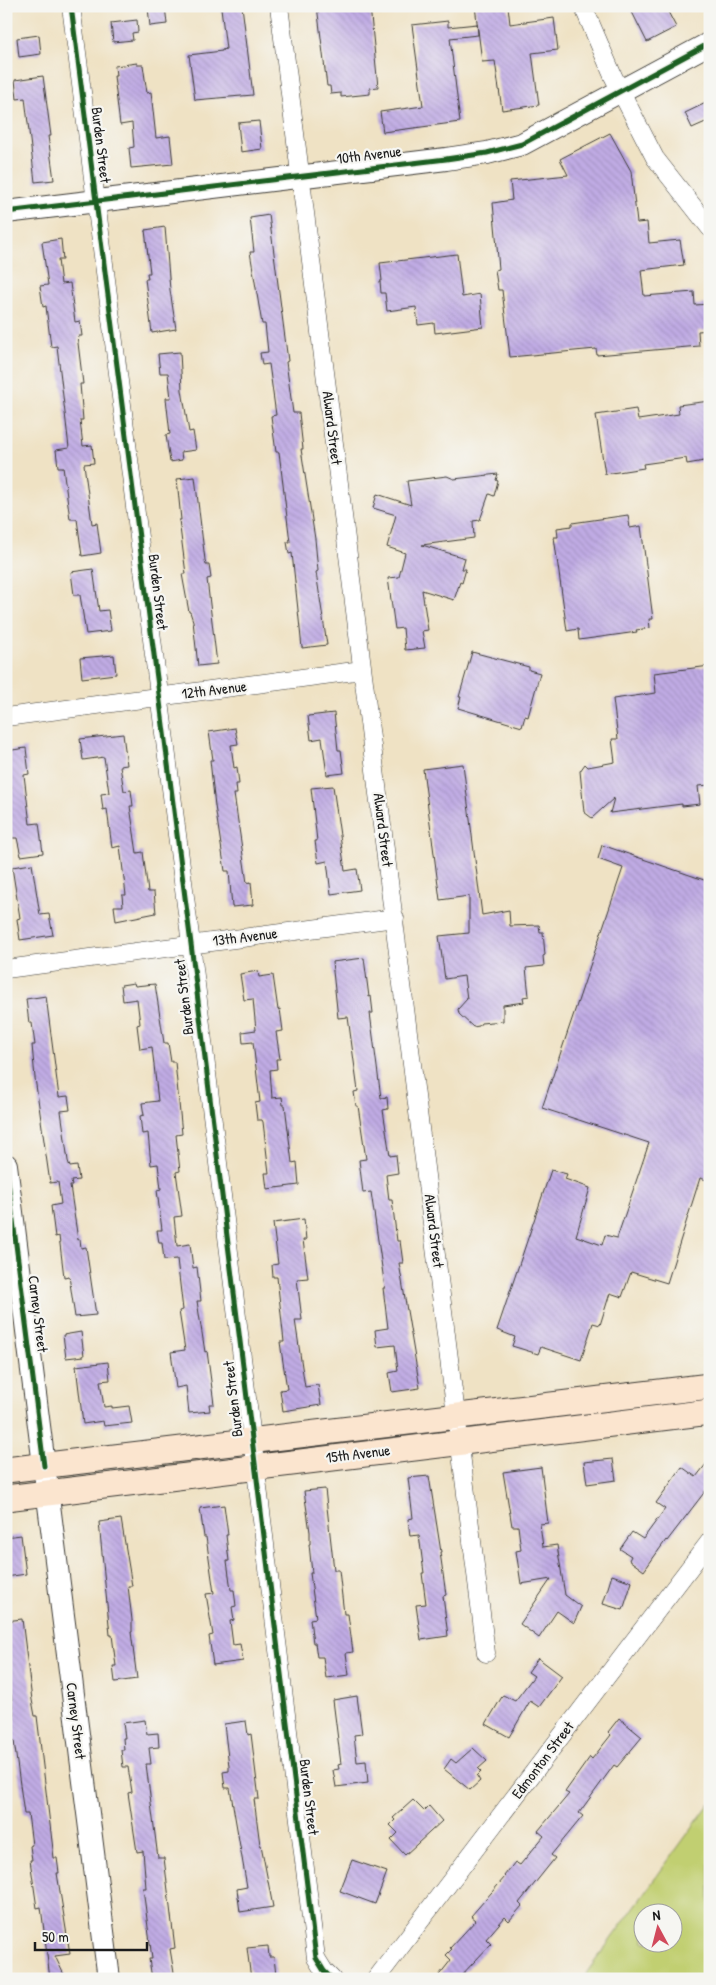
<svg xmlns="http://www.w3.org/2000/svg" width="716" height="1985" viewBox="0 0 716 1985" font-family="'Patrick Hand',sans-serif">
<defs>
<pattern id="building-back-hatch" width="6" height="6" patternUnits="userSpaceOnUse" patternTransform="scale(1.25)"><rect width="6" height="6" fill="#c0abe4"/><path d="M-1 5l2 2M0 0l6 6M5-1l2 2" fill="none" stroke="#a493c3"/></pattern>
</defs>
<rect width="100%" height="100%" fill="#f6f6f2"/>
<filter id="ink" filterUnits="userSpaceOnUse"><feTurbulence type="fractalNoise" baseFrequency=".02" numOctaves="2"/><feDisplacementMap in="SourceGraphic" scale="10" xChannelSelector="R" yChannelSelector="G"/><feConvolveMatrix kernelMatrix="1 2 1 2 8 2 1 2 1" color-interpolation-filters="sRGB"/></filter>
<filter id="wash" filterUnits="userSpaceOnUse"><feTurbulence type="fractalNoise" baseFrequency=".0096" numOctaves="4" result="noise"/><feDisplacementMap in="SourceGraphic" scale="20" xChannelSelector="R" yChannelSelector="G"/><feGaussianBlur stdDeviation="1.12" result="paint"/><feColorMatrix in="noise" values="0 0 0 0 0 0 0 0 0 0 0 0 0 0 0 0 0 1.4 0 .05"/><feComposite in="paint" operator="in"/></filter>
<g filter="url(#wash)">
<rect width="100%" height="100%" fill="#efe2c4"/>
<!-- grass -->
<path fill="#c1cf71" stroke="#6e7646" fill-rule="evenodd" d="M710,1803V1979H582ZM644,1912H674V1942H644Z"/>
<g id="blocks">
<!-- building -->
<path fill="url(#building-back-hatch)" d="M165,6L167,24L150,26L148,8Z
M232,6H242L253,95L195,100L189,55L222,51V50L226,49L221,8Z
M317,6H370L378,87L370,88V94L341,97V93L331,94L330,86H327Z
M475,6H508L510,24L554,18L558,50L532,53L539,105L502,110L495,61L482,62Z
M629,6H665L676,27L647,42Z
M137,20L138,32L132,33L133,40L113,42L111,23Z
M448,21V27L477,24L478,35L450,38L460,122L383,132L380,112L423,106L412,25Z
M39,35L41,54L19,57L17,38Z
M137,63V65H143L147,93L151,92L156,138L170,136L173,164L131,168L129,148L134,147L132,123L120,125L114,76H116L115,66Z
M43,76L51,136H48L54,180L35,182L25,98L17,99L15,80Z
M710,101V120L692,128L685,113Z
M259,121L262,149L241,152L238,123Z
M610,133L631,171L637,223L647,222L649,243L680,240L684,265L641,270L644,296L694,292L695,305L710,304V330L698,331L699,346L597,355L596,349L510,357L502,290H498L495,270L499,269L493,203L512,200L510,181L568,175L560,159Z
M269,215L288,361L286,362L293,413H299L303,449H301L315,539L318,571L316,572L327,645L302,648L292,553L289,554L287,542H290L279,452H276L271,416L276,415L269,364L262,365L260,353L268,352L265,324H262L250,252H254L250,218Z
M165,227L170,290L176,329L152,333L145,279H148L147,273H150L145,230Z
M61,239L63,260H58L61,284L70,283L75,322L80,321L82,336H79L78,343L83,384H80L83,420H80L83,446L92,445L94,463L84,464L92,524L97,523L101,553L82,556L77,519H70L63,467H58L56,450L69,448L65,413L57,346L51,347L46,306L43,307L40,286L48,285L42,242Z
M457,254L462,297L480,294L483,327L435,333L434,323L418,325L416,307L387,311L385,293H381L380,281H382L380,263Z
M180,352L182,390L189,432L193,431L196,450L181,452L182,460L170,462L166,435L170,434L166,398H171L168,373H160L158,354Z
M710,401V460L687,464L686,458L643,464L644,468L605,474L596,415L636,409L638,420L679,414L678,405Z
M498,474L496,480L498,481L494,496L489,494L480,520L473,521L474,538L422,545L465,558L462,569H466L462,583L460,582L454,600L422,590L428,630L422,631L425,648L405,650L403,628L395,629L388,578L399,577L405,553L387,547L396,515L373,508L377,494L411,505L407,481L447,476L454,479Z
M195,477L205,560L206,565H209L211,578L207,579L217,664L198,666L193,621L190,612H189L182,574H186L179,520H181L177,479Z
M628,515L630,528L641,526L653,619H649L650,628L636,630L637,632L579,640L578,629L567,631L554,537H558L557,528L572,526V523Z
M93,569L99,611L108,610L111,631L86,634L80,595H74L71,572Z
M472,652L529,667V670L540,673L528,717L525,716L522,727L458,708L461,697H459Z
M114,655L116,674L82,678L80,658Z
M710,666V785L698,786L700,804L682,806V804L610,813L614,798L592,818L584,812L580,771L585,764L588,767L615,762L612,739H618L613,699L656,693L654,673Z
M334,713L338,750H341L344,773L327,775L322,738L311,740L308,716Z
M235,728L238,744L231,745L234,768L237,767L239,784H236L237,794H234L247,883L251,882L253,905L232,907L229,871H225L215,806L210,760H213L209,732Z
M123,734L127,765L120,766L124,791L131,790L133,806H130L137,853L143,852L148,892H154L156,913L116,921L114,906H123L122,895H126L120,846L112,848L107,809L103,810L101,794L109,793L104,757L83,760L80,739Z
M26,748L29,774L24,775L30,824L39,823L43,853L21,856L17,838H12L6,807V789H11L6,763V751Z
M463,764L482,915L509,910L510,926L539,925L540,932H543L545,955L543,956L544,966L526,968L529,996L523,997L524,1002L503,1005V1021L481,1023L479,1026L473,1027L459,1014L458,1009L467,999L464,976L445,979L439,936L469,933V896L440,900L423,769Z
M333,786L345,871L357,869L360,890L331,894L327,861L318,863L315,841H317L311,788Z
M602,845L710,882V1181L700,1178L667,1283L631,1272L622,1297L610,1293L600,1325L593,1323L581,1360L541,1347L538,1354L512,1346L515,1337L497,1330L551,1170L567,1174L565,1179L590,1188L576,1236L602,1245L605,1235L617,1238L649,1143L542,1108L623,868L598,859Z
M32,864L40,915L49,914L53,935L20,940L17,919L20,918L12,867Z
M364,958L369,997L371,996L373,1013H370L381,1098L387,1097L388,1109L383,1110L390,1156L396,1155L398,1173L386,1175L389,1200H392L397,1241H400L403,1263H399L420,1388L392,1392L389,1373L398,1371L395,1345L377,1347L375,1330L388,1328L383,1288H385L371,1192L363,1193L359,1160L366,1159L358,1106H356L354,1092L358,1091L348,1017L338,1018L332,962Z
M258,971L259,977L273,975L278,1010L280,1009L283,1031L276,1032L280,1059H276L277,1069L270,1070L272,1098L282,1097L283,1105H285L292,1163L297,1162L299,1185L267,1189L265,1173H269L263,1122L262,1120H257L255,1103L260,1102L253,1042L243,1043L242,1032L256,1030L253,999L244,1000L240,974Z
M134,983L135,986L155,984L164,1043H168L171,1062H175L182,1134L176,1135L180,1171L176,1172L182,1216L174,1217L177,1246L190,1244L193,1268L197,1267L201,1301H197L205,1352L207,1351L214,1404H209L210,1411L189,1413L186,1386L176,1388L171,1352L185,1350L179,1311L183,1310L177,1259L164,1260L162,1243H159L157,1230H162L157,1190L161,1189L158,1164L151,1165L148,1133L142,1134L140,1116L144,1115L142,1103L158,1101L152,1047L140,1049L137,1025L140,1024L137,999L123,1001L121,985Z
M46,996L59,1097L68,1096L70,1110L61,1111L68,1161L70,1167L77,1166L79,1180L71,1181L72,1186H70L78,1240L80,1239L81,1248L86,1247L96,1315L75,1317L69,1276L64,1277L59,1236L55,1237L51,1206L61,1204L58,1182L50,1183L35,1078L32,1045H35L32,1023H29L26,999Z
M304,1219L306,1240H303L308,1278L297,1279L302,1320H295L305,1387L318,1385L321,1405L283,1411L280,1390L287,1389L280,1342H284L277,1277H273L272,1265L278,1264L273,1223Z
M81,1332L84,1356L66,1358L63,1335Z
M108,1362L110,1380L100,1381L104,1407L112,1406V1408L129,1406L132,1423L104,1426L103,1421L83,1424L76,1366Z
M613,1459L616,1480L587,1484L584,1462Z
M710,1459V1485L667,1541L666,1540L644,1571L629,1560L631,1556L620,1549L632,1532L643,1539L665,1509L656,1503L682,1467L696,1477Z
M541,1467L548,1523L540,1524L543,1547L557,1545L565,1595L581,1607L574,1623L557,1611L539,1638L520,1624L551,1579L521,1584L516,1551L521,1550L518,1526H512L503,1472Z
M429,1476L441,1552H440L446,1595L443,1596L448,1636L421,1640L416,1605L426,1604L422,1573H424L419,1535L410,1536L408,1519L413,1518L408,1478Z
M325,1489L334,1570H339L344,1614H348L353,1652L346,1653L349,1675L326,1678L323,1657H317L315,1643H313L310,1619L316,1618L310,1573H312L309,1544H310V1532L304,1491Z
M224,1505L228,1535H226L229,1561H227L231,1590H234L236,1606L232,1607L234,1620L230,1621L233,1645L240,1644L243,1661L213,1665L209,1636L213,1635L206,1594L214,1593L206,1537H204L200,1508Z
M121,1519L132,1586H128L132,1620V1632H131L137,1679L115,1682L113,1666H116L112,1635H110L99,1522Z
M21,1535L26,1574L6,1577V1537Z
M612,1575L632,1582L623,1610L603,1604Z
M22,1619L32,1700L35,1716H37L54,1858H57L59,1873H57L70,1954L55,1956L66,1979H50L41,1907L37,1908L30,1860H32L30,1846L32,1845L28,1814H24L14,1741L6,1742V1720L14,1719L11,1694L6,1695V1621Z
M538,1658L562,1676L539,1707L530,1701L509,1737L486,1724L503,1695L515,1701L534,1676L528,1672Z
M357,1696L362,1734L354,1735L357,1762L366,1761L368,1783L336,1787L333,1770L339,1769L338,1765L341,1764L333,1700Z
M619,1718L642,1737L617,1767L614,1765L579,1813L583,1816L551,1855L555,1858L519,1903L522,1906L509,1921L505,1917L486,1939L491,1944L458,1979H436L451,1960L446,1955L452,1949L450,1948L476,1920L471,1916L505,1877L504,1876L515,1862L520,1865L544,1836L538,1831L569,1794L565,1792L590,1757L592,1759L611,1735L608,1732Z
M145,1720L147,1734L158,1733L159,1747L149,1748L151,1764H146L158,1858H164L175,1948L170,1949L175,1979H152L149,1959H152L143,1888H146L143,1851L137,1852L128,1793L132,1792L128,1767H123L121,1750H124L123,1738H125L123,1723Z
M246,1721L248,1735L251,1734L259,1799H254L260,1845H261L273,1907L240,1912L237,1889L247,1887L230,1788H225L223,1772L229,1771V1766L224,1724Z
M473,1748L487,1761L478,1769L481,1772L477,1776L480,1781L470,1790L444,1769L451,1759L456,1763Z
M413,1800L424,1811L429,1806L442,1821L405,1855L391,1840L398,1833L390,1825L395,1820L393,1818Z
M352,1860L387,1872L375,1904L340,1891Z
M268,1946L269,1957H274L276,1976L251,1979L247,1948Z"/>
</g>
</g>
<g filter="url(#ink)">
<use href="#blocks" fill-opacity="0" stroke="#3c3a35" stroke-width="1"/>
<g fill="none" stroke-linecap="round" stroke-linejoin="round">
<!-- minor casing -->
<g stroke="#3c3a35" stroke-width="19">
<path id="minor" d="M71,6L191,944L316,1958L324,1971L332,1979
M279,6L486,1653
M583,6L613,76L655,158L710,228
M6,717L362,670
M6,969L395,918
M376,1979L710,1541"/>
</g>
<!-- tertiary casing -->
<g stroke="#3c3a35" stroke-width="24">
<path id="tertiary" d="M6,212L446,159L487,153L522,144L710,43
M6,1165L109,1979"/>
</g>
<!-- secondary casing -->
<g stroke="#3c3a35" stroke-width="27">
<path id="secondary" d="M6,1470L710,1386
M6,1498L710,1412"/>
</g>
<!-- minor -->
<use href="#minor" stroke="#fff" stroke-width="18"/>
<!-- tertiary -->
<use href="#tertiary" stroke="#fff" stroke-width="22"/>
<!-- secondary -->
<use href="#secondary" stroke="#fbe5cf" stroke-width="25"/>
<!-- cycleway casing -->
<g stroke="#f6f6f2" stroke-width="8">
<path id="cycleway" d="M71,6L191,944L316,1958L324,1971L332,1979
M6,212L446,159L487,153L522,144L710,43
M6,1165L44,1466"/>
</g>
<!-- cycleway -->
<use href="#cycleway" stroke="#1b5e20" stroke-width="5"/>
</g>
</g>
<g text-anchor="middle" stroke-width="4.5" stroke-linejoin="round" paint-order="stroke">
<!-- street labels -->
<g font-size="15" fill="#1c1c1c" stroke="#f6f6f2">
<text transform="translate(101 145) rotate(83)" y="5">Burden Street</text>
<text transform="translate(369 155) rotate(-7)" y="5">10th Avenue</text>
<text transform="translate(332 428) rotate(83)" y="5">Alward Street</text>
<text transform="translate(158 592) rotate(83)" y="5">Burden Street</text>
<text transform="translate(214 690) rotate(-7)" y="5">12th Avenue</text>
<text transform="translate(383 830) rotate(83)" y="5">Alward Street</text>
<text transform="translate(245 937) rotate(-7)" y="5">13th Avenue</text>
<text transform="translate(184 997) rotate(-97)" y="5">Burden Street</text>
<text transform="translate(434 1231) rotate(83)" y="5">Alward Street</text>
<text transform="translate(38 1314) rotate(83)" y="5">Carney Street</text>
<text transform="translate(233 1399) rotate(-97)" y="5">Burden Street</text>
<text transform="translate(358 1454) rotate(-7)" y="5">15th Avenue</text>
<text transform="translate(76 1721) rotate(83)" y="5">Carney Street</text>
<text transform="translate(543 1760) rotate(-53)" y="5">Edmonton Street</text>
<text transform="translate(309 1797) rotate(83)" y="5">Burden Street</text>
</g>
</g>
<!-- margin -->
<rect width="716" height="1985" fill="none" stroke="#f6f6f2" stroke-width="25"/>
<!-- north arrow -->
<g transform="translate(658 1928) rotate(353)"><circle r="24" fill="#f6f6f2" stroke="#9f9f9c"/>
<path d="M0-4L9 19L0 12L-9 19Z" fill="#d1495b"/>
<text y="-8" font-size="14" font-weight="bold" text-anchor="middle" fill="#1c1c1c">N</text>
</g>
<!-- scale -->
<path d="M35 1942v8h112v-8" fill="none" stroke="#1c1c1c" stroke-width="2.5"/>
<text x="42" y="1942" font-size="15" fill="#1c1c1c" stroke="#f6f6f2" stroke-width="4" paint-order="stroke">50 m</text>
</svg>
